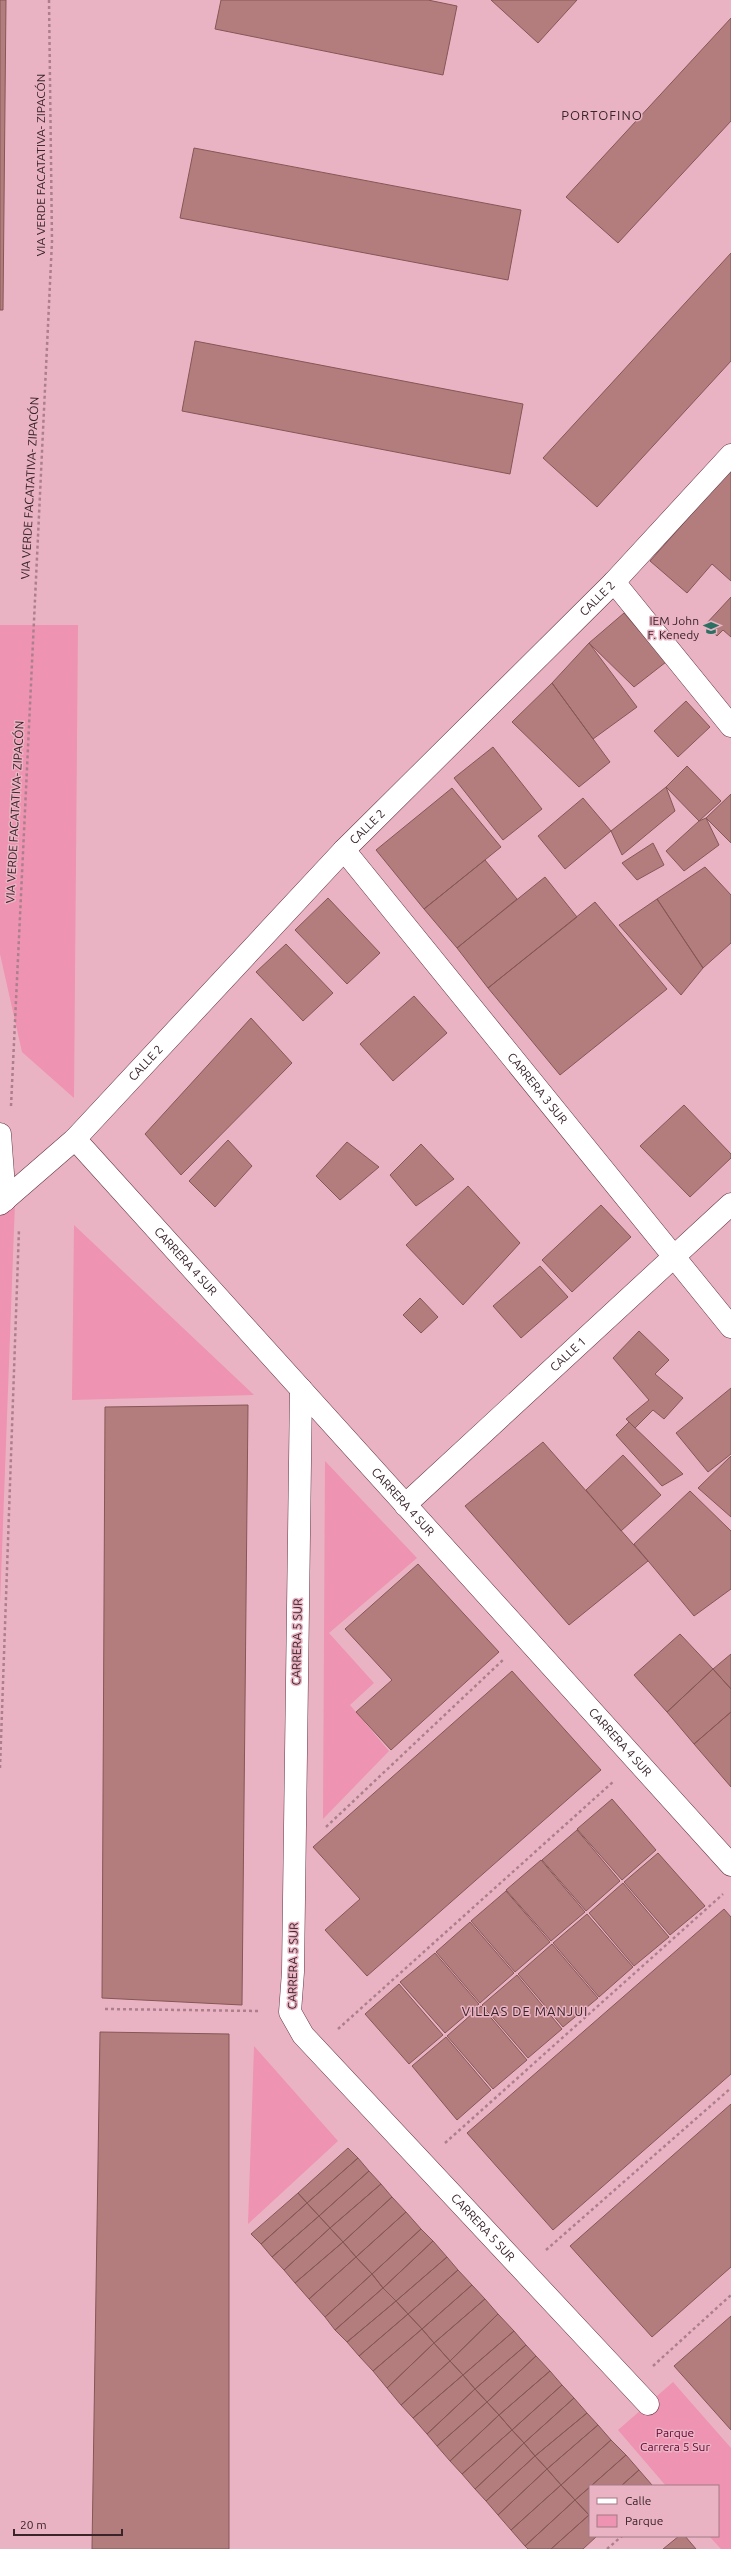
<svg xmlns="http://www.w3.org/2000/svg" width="731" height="2549" viewBox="0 0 731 2549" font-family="Ubuntu,sans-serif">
<rect width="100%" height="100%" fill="#eab3c3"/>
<!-- green -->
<path fill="#ee93b1" d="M0,625H78L74,1098L22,1052L0,954Z
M15,1202L0,1604V1215Z
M74,1225L254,1395L72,1400Z
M325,1461L417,1558L329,1633L374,1683L350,1705L389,1751L323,1819Z
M254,2046L338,2141L248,2224L254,2047Z
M673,2382L731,2448V2549H721L709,2536H718V2486H666L618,2430Z"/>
<!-- building -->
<path fill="#b37d7d" stroke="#875656" d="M0,0H6L3,310H0Z
M221,0H428L457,6L443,75L215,29Z
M491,0H577L538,43Z
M731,18V121L618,243L566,197Z
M194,148L521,210L508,280L180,218Z
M731,253V361L597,507L543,458Z
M195,341L523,404L510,474L182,411Z
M731,470V581L712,564L687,593L650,561Z
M731,597V637L723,630L717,636L705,625Z
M624,613L666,662L634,687L589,643Z
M589,643L637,707L593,739L552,683Z
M552,683L610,762L579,787L512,722Z
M686,701L710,727L678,757L654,731Z
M493,747L542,809L503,840L454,778Z
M687,766L721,801L699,821L666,787Z
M666,787L675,811L622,855L611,831Z
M452,788L501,847L424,909L376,850Z
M731,794V843L706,818Z
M583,798L611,831L565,869L538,836Z
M706,818L719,845L684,871L666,851L699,821Z
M653,843L664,865L637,880L622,863Z
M485,860L517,899L457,948L424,909Z
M705,867L731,895V943L703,968L657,899Z
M545,877L577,917L488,988L457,948Z
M328,898L380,953L347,984L295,930Z
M657,899L703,968L681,995L619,925Z
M595,902L667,989L560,1075L488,988Z
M286,944L333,993L303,1021L256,972Z
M414,996L447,1033L393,1081L360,1044Z
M251,1018L292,1063L181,1175L145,1134Z
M684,1105L731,1154V1158L690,1197L640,1146Z
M228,1140L252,1166L215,1207L189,1181Z
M347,1142L379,1167L340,1200L316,1176Z
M421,1144L454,1179L416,1206L390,1175Z
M468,1186L520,1243L463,1305L406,1245Z
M601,1205L631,1237L572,1292L542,1260Z
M540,1266L568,1297L521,1338L493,1306Z
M420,1298L438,1317L421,1333L403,1315Z
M639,1331L669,1360L655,1374L683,1398L664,1419L653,1410L635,1428L626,1419L649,1400L613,1358Z
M731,1388V1454L708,1472L676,1433Z
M248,1405L242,2005L102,1998L105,1407Z
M629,1422L683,1474L662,1486L616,1435Z
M543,1442L648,1561L569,1625L465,1506Z
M623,1455L661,1495L621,1531L586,1490Z
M731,1456V1517L698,1488Z
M690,1491L731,1531V1589L694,1616L634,1544Z
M418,1564L499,1652L391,1750L356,1712L392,1680L345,1629Z
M680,1634L713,1669L667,1712L634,1675Z
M731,1654V1689L713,1669Z
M713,1669L731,1689V1712L694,1744L667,1712Z
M512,1671L601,1770L367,1976L325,1930L360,1899L313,1847Z
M731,1712V1787L694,1744Z
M612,1799L656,1850L622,1880L577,1829Z
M577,1830L620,1881L586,1911L542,1860Z
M658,1853L705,1906L670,1935L624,1882Z
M541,1860L585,1912L551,1941L506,1890Z
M623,1883L669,1937L634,1966L589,1913Z
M506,1891L550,1942L515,1972L471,1921Z
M724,1909L731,1917V2074L553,2230L467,2133Z
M587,1914L633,1967L599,1997L553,1943Z
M470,1922L514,1973L480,2003L436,1952Z
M552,1944L598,1998L563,2027L518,1974Z
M435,1953L479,2004L445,2033L400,1982Z
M517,1975L562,2029L528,2058L482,2005Z
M399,1984L443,2035L409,2064L365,2014Z
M481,2006L527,2060L493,2089L447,2036Z
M100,2032L229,2034V2549H92Z
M446,2037L491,2090L457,2120L412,2066Z
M731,2104V2267L652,2337L570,2246Z
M348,2148L358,2158L307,2203L298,2193Z
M358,2158L369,2171L319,2216L307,2203Z
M369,2171L381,2184L330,2228L319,2216Z
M381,2184L392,2197L343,2242L330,2228Z
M298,2193L307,2203L261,2244L251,2234Z
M392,2197L406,2212L356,2257L343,2242Z
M307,2203L319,2216L272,2257L261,2244Z
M406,2212L421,2229L372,2274L356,2257Z
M319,2216L330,2228L284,2270L272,2257Z
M330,2228L343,2242L295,2283L284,2270Z
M421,2229L433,2241L383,2288L372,2274Z
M433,2241L447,2257L396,2301L383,2288Z
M343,2242L356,2257L309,2299L295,2283Z
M356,2257L372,2274L325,2317L309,2299Z
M447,2257L458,2270L408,2314L396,2301Z
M458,2270L472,2285L422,2329L408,2314Z
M372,2274L383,2288L335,2330L325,2317Z
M472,2285L485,2299L434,2343L422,2329Z
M383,2288L396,2301L347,2342L335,2330Z
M485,2299L498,2314L450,2361L434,2343Z
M396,2301L408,2314L359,2356L347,2342Z
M408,2314L422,2329L373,2371L359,2356Z
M498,2314L514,2331L463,2375L450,2361Z
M731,2316V2430L674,2366Z
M422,2329L434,2343L387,2388L373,2371Z
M514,2331L526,2345L475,2389L463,2375Z
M434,2343L450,2361L401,2405L387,2388Z
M526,2345L536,2356L487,2402L475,2389Z
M536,2356L550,2371L499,2415L487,2402Z
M450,2361L463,2375L413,2418L401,2405Z
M550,2371L562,2385L512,2430L499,2415Z
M463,2375L475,2389L427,2434L413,2418Z
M562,2385L574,2398L524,2443L512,2430Z
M475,2389L487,2402L437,2446L427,2434Z
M574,2398L587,2413L535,2456L524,2443Z
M487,2402L499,2415L450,2461L437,2446Z
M587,2413L598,2425L547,2469L535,2456Z
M499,2415L512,2430L462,2474L450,2461Z
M598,2425L611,2440L561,2485L547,2469Z
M512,2430L524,2443L475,2489L462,2474Z
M611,2440L626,2455L575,2500L561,2485Z
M524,2443L535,2456L486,2501L475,2489Z
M626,2455L639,2470L621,2486H591Z
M535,2456L547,2469L498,2515L486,2501Z
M547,2469L561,2485L511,2530L498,2515Z
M639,2470L652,2485L651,2486H621Z
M561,2485L575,2500L525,2546L511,2530Z
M590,2487V2514L589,2515L575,2500Z
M575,2500L589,2515L551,2549H528L525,2546Z
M589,2515L590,2536H597L583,2549H551Z
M679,2536H685L696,2549H663Z"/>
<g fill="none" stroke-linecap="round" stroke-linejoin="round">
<!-- street casing -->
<g stroke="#633645" stroke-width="23">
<g id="street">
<path d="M614,582L731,726"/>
<path id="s1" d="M344,850L731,1327"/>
<path d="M0,1134L5,1200"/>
<path id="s2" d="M75,1139L731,1865"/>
<path id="s3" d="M0,1204L75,1139L344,850L614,582L731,455"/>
<path id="s4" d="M301,1389L293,1972L290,2012L303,2035L648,2404"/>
<path id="s5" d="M405,1505L731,1204"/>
</g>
</g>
<!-- path -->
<path stroke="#ab808c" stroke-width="2.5" stroke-dasharray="3 3" stroke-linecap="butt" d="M11,1106L52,241L49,0
M0,1768L19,1229
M326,1827L504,1659
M105,2009L260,2011
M338,2029L614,1781
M445,2143L723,1894
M546,2250L731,2088
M653,2366L731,2295
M607,2549L622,2536"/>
<!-- street -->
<use href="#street" stroke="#fff" stroke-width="22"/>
</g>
<!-- icons -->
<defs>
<g id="school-bare" transform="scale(1.2)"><path d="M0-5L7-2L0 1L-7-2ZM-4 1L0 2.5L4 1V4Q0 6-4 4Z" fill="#2b7063" stroke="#eab3c3" stroke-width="2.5" paint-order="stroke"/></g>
</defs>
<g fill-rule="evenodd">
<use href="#school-bare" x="711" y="628"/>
</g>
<g text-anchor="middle" stroke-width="3" stroke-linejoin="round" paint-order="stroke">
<!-- street labels -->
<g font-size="12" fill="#39242a" stroke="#eab3c3">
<text transform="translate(41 165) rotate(-90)" y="4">VIA VERDE FACATATIVA- ZIPACÓN</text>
<text transform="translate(30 488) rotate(-87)" y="4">VIA VERDE FACATATIVA- ZIPACÓN</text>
<text dy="4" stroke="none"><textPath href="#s3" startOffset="851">CALLE 2</textPath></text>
<text transform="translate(15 812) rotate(-87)" y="4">VIA VERDE FACATATIVA- ZIPACÓN</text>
<text dy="4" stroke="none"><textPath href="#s3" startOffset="527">CALLE 2</textPath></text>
<text dy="4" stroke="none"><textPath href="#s3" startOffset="203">CALLE 2</textPath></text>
<text dy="4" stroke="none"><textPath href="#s1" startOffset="307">CARRERA 3 SUR</textPath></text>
<text dy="4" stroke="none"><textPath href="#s2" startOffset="165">CARRERA 4 SUR</textPath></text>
<text dy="4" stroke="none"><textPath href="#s5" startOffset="222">CALLE 1</textPath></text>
<text dy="4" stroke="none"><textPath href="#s2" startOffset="489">CARRERA 4 SUR</textPath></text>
<text transform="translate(297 1642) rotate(-89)" y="4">CARRERA 5 SUR</text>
<text dy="4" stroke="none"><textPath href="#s2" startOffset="813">CARRERA 4 SUR</textPath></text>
<text transform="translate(293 1966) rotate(-89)" y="4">CARRERA 5 SUR</text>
<text dy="4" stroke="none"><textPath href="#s4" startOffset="913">CARRERA 5 SUR</textPath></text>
</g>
<!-- poi labels -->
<g font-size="12" fill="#39242a" stroke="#eab3c3" text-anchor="end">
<text x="699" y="625">IEM John<tspan x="699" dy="14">F. Kenedy</tspan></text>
</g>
<!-- park labels -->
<g font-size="12" fill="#650033" stroke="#eab3c3">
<text x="675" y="2437">Parque<tspan x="675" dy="14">Carrera 5 Sur</tspan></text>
</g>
<!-- neighbourhood labels -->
<g font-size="13" letter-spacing="1" fill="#39242a" stroke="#eab3c3">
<text x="602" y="120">PORTOFINO</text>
<text x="525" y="2016">VILLAS DE MANJUI</text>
</g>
</g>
<!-- legend -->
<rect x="589" y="2485" width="130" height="52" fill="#eab3c3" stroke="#a37a86"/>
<rect x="597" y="2498" width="20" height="6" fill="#ffffff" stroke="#a37a86"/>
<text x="625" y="2505" font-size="12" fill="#39242a">Calle</text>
<rect x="597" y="2515" width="20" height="12" fill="#ee93b1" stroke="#a37a86"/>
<text x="625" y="2525" font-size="12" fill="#39242a">Parque</text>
<!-- scale -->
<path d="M14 2529v6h108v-6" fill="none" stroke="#39242a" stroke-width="2"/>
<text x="20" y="2529" font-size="12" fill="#39242a" stroke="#eab3c3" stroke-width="3" paint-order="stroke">20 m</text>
</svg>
